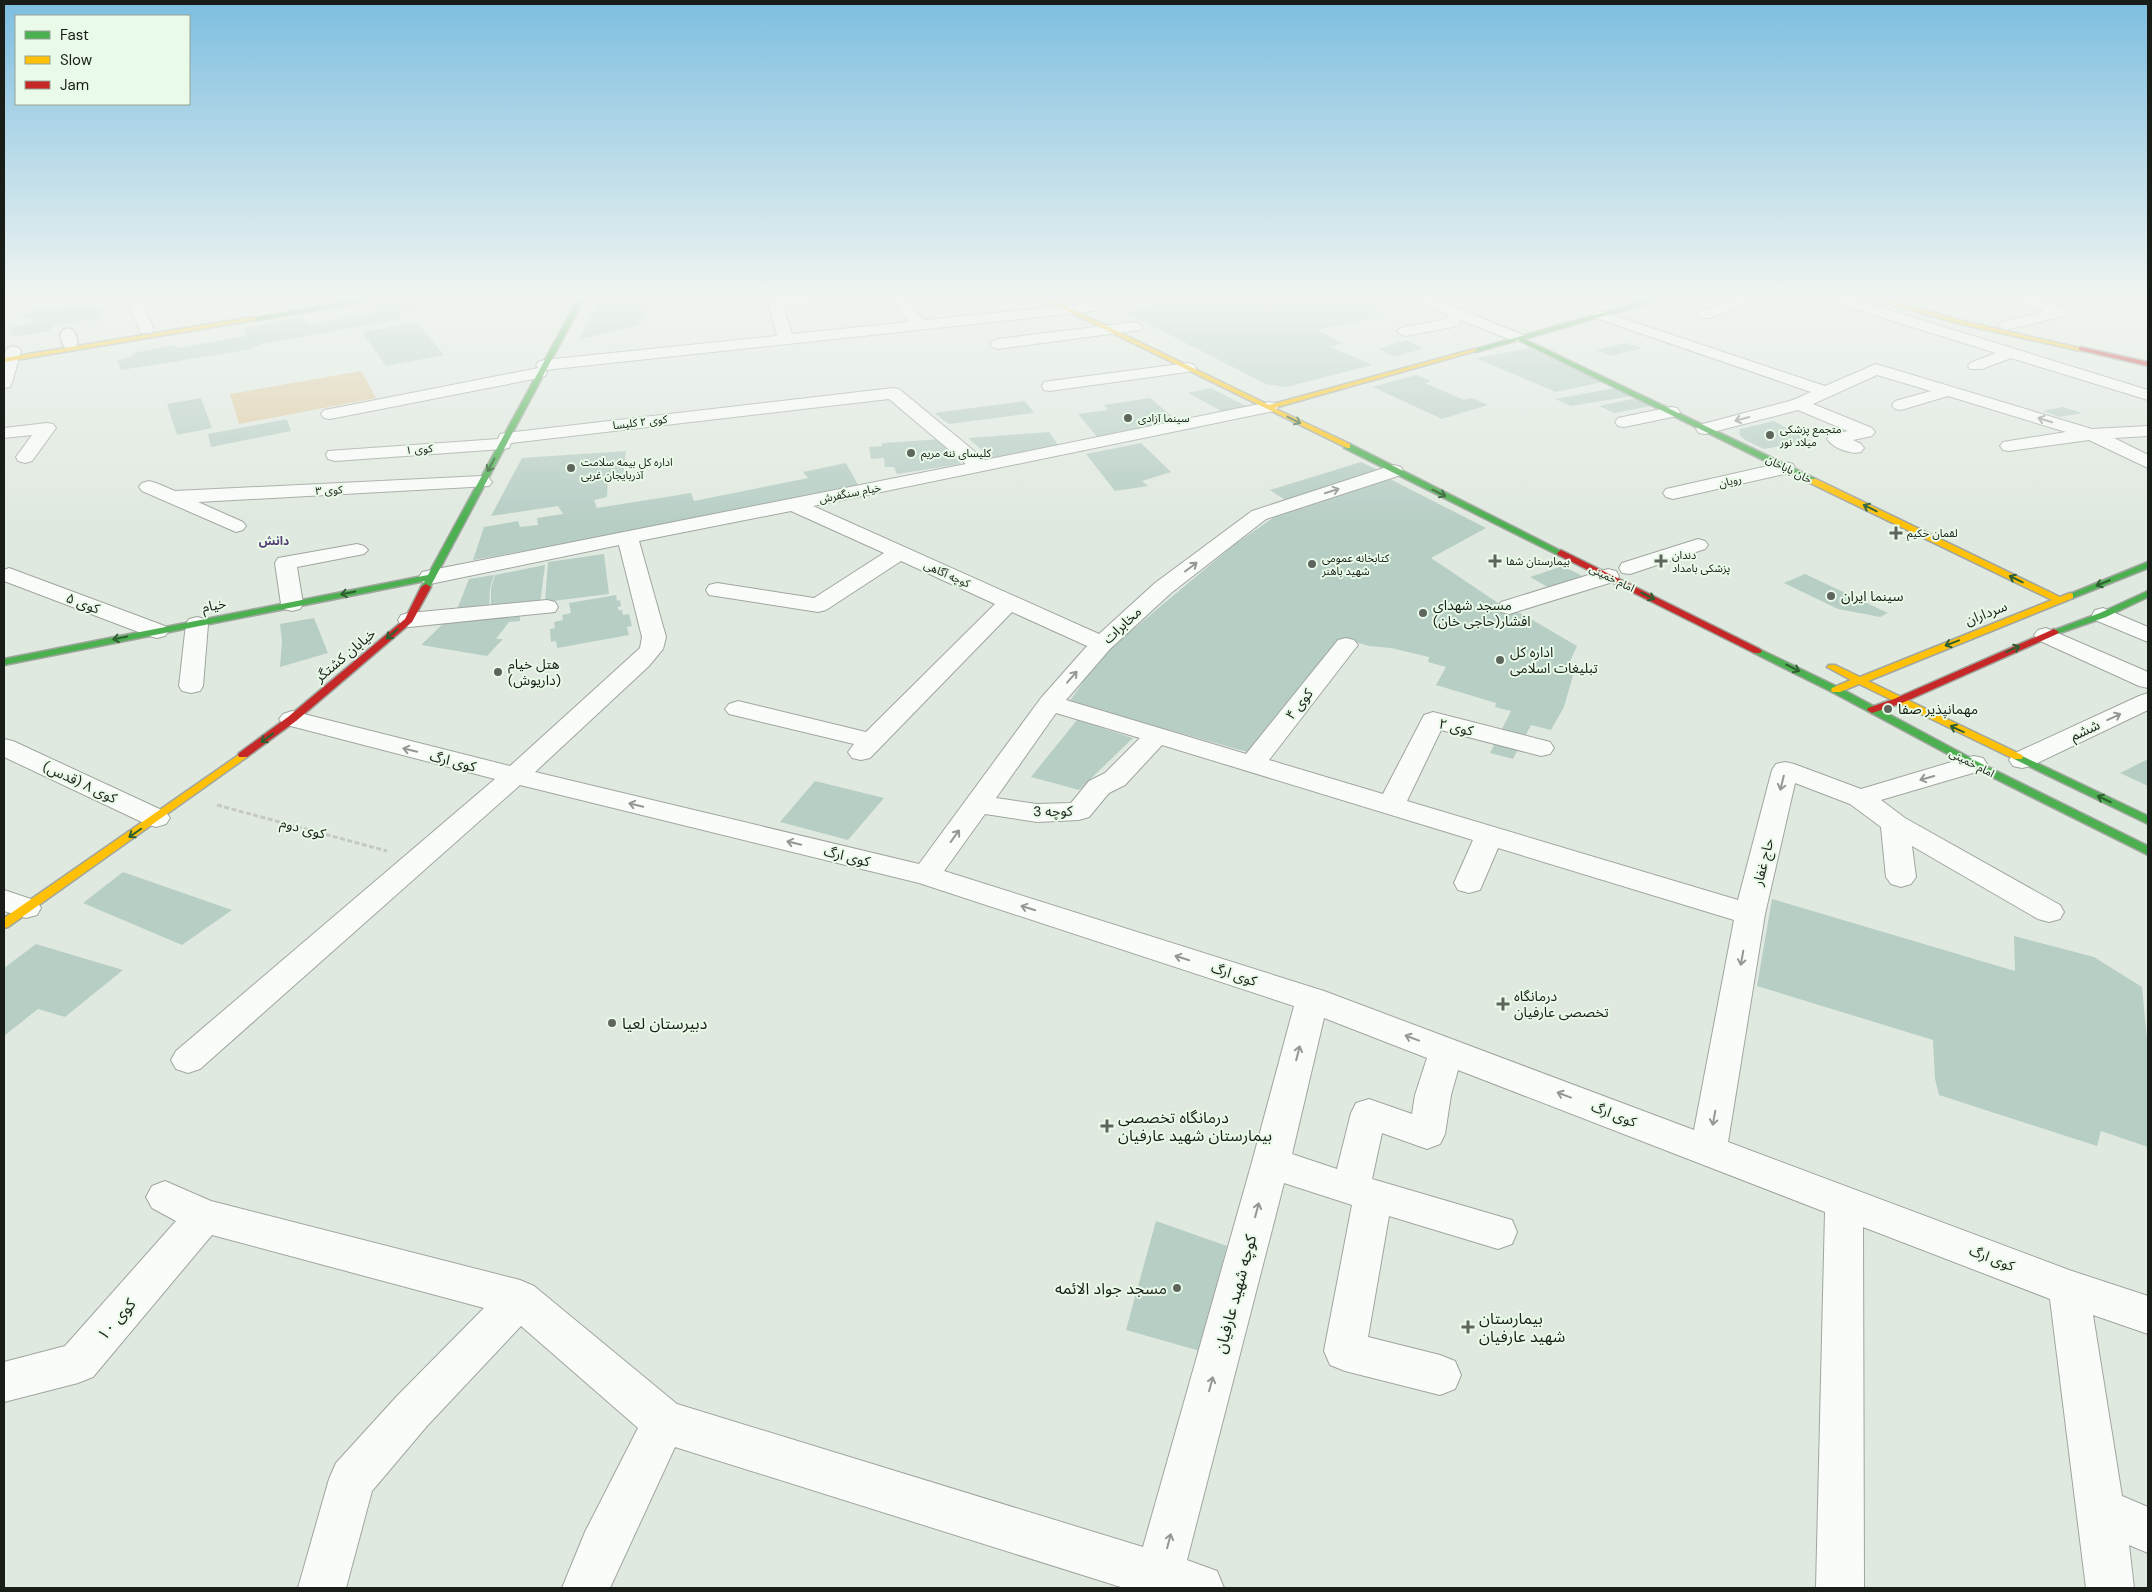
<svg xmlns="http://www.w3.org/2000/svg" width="2152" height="1592" viewBox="0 0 2152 1592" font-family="'DM Sans','Noto Sans Arabic',sans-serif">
<rect width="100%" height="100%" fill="#e0e9df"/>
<!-- green -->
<path fill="#dcc99f" d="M361,371L376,398L239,424L230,394Z"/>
<!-- building -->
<path fill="#b7cec5" d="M392,299H441L445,305L400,313L401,319L261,344L253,347V349L121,370L117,360L132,357L133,353L174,345L177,348L247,336L244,328L303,317L307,325L377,312L372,303Z
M656,299L638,325L580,339L598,301Z
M1138,299H1369L1388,307L1374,310L1385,315L1317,330L1342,343L1331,347L1372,365L1286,387L1266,384L1125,312L1155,308Z
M82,305L105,309L107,313L97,321L84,320L57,325L50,328V331L13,337L11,327L19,326L36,319L22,318L21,314L41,309Z
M417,322L444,355L386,366L362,332Z
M1406,340L1424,348L1395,357L1379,349Z
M1626,343L1642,348L1611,356L1596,350Z
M1530,348L1603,382L1556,392L1476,358Z
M1416,375L1431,381L1425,383L1464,400L1472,398L1488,405L1442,419L1373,387Z
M1211,388L1248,407L1225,413L1188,393Z
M1615,388L1632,396L1571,406L1555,399Z
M201,398L212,428L177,435L167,404Z
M1150,398L1179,422L1099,439L1078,414L1108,410L1104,405Z
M1637,398L1651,406L1614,413L1599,406Z
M1025,401L1034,413L949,424L934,413Z
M2063,407L2082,413L2059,417L2043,411Z
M287,419L291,431L211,447L208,434Z
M1774,421L1811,441L1764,449L1745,440L1739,434L1740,429Z
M1049,432L1059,446L993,460L968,438Z
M942,439L961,464L897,474L894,467H885L884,458L871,459L869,447L882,446V443Z
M1141,443L1171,472L1142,481L1148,486L1115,491L1086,454Z
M626,451L623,478L608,479L607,497L594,500L597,508L691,493L694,501L808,478L803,472L846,463L858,485L610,536L473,560L484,527L518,521L520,527L538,525L537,518L563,514L558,506L491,516L522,458Z
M1361,462L1382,472L1285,500L1270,490Z
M1390,479L1486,528L1431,558L1501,605L1524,615L1577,646L1566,670L1574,672L1564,707L1551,730L1531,725L1513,759L1490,753L1511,711L1495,707L1496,703L1436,685L1446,667L1428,662L1429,657L1391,648L1369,646L1342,638L1251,753L1069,702L1101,656L1235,544L1276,516Z
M604,554L609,594L545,602L548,562Z
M545,565L540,604L491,608V588L495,575Z
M1563,566L1586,578L1553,590L1530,577Z
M1805,574L1888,613L1880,617L1838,609L1784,583Z
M494,575L490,588L489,609L456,612L469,579Z
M616,595L617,601L620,600L621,606L618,607V610H622L623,615L629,614L632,626L627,627L629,635L557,648L556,641L551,642L550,629L555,628L554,622L563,620L562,615L571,613L569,603Z
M520,613V621L509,622L496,639H503L487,656L421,645L447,620Z
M314,618L328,653L280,667L282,642L280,624Z
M1077,720L1133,738L1079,790L1031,777Z
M2148,759V786L2120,773Z
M815,781L884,798L848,840L780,822Z
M123,872L232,910L182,945L83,903Z
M1772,899L2015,971L2014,936L2094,957L2142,987L2148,1051V1147L2101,1131L2097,1146L1939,1095L1935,1079L1933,1040L1757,986Z
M36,944L123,970L65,1017L38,1009L4,1036V968Z
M1156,1221L1227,1246L1200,1351L1126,1330Z"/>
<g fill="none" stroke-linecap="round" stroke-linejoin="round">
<!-- lane casing -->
<g stroke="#a0a69f" stroke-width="18">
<path id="lane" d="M68,336L70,342"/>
</g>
<!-- street casing -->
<g stroke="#a0a69f" stroke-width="2">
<path id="street" d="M127,299H141L154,330L151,333H141Z
M772,299H822L815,303L783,307L792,334L909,322L889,299H904L924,320L1094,303L1099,304L1101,307L1099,310L1094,311L545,370L547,373L545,376L539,378L330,419L324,418L321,414L324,410L330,409L538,368L536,365L538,362L544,360L777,336L768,303Z
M1414,299H1435L1523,335L1526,338L1523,341H1513L1461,320L1458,325L1453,327L1405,336L1400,334L1397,331L1400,328L1446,319L1448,315L1416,302Z
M1735,299H1757L1755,302L1709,318H1699L1697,315L1699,312Z
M1830,299H1853L2148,390V400L2011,358L1982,369H1970L1968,366L1970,363L1996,353L1832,302Z
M2019,299H2039L2065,310L2067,313L2065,316L2060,317L2006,330L2001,328L1998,325L2001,322L2045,312L2021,302Z
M1601,311L1825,386L1876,364L2092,429L2148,426V436L2114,438L2148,455V468L2089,440L2009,451L2003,450L2000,446L2003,442L2066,432L1948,396L1901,410L1895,409L1892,405L1895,401L1931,391L1877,375L1813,404L1872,428L1875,432L1872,436L1853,440L1861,444L1864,448L1861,452C1851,455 1833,448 1827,439L1830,435L1848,431L1798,410L1705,434L1699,433L1696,429L1699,425L1793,400L1811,392L1596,318L1594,315L1596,312Z
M1135,322L1140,324L1143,327L1140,330L998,349L992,347L990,344L992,341L998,339Z
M13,346L19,348L21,351L12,383L10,387L4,388V356L7,348Z
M1188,363L1194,365L1196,368L1194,371L1050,391L1044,390L1042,386L1044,382L1050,381Z
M893,388L899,389L985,460L1269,402L1275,403L1278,407L1275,411L1269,412L813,506L1099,634L1155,583L1252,511L1387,467L1394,465L1401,467L1403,471L1401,475L1266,519L1171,593L1110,649L1066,700L1246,754L1338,640L1346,638L1354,640L1358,645L1354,650L1269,760L1383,794L1424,715L1433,712L1550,742L1554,748L1550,754L1541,756L1441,730L1407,801L1738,900L1772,770L1776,764L1785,762L1794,764L1861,789L1965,758L1974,756L1983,758L1987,764L1983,770L1881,800L1905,818L2060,905L2064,912L2060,919L2049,922L2038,919L1912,846L1916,877L1911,884L1901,887L1891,884L1886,877L1881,827L1850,804L1795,783L1765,914L1728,1142L2069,1270L2148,1296V1334L2093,1315L2122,1496L2148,1507V1553L2129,1545L2134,1588H2086L2050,1299L1863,1227L1864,1588H1816L1825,1212L1458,1070L1451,1095L1445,1134L1440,1144L1427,1149L1382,1133L1372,1179L1512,1220L1517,1232L1512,1244L1498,1249L1389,1216L1368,1337L1440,1355L1455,1361L1461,1375L1455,1389L1440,1395L1345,1371L1330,1365L1324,1351L1352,1205L1284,1183L1187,1560L1217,1571L1224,1588H1124L675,1447L610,1588H562L585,1532L638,1428L521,1326L427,1426L372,1491L346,1588H298L329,1479L336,1463L397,1396L484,1308L212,1235L93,1377L78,1383L4,1402V1362L65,1346L176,1221L152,1208L146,1197L152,1186L165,1181L211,1201L520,1280L534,1286L677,1404L1143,1547L1252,1162L1294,1006L919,883L520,785L200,1069L188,1073L176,1069L171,1060L176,1051L495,779L283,724L279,719L283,714L292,711L510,766L640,648L642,637L619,545L430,584L422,582L419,577L422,572L966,464L889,399L511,443L509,448L503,449L335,461L328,459L326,455L328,451L498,439L500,434L506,433ZM791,511L884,553L814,598L717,583L709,585L706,590L709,595L818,612L826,610L901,561L995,604L866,732L738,701L729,704L725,709L729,714L854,744L848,752L852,758L861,760L870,758L1012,612L1087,646L1041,698L919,864L535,772L649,666L663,649L666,637L639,541ZM1056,713L1140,738L1105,773L1089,781L1071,803L1037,804L996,798ZM1162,745L1473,840L1454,883L1458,890L1469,893L1480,890L1498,848L1734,920L1694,1130L1324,991L944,871L985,814L1037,822L1079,820L1089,817L1109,793L1125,785ZM1324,1018L1427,1058L1415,1095L1412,1114L1369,1099L1356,1103L1351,1113L1337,1169L1292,1154Z
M1671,407L1677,408L1680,412L1677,416L1624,427L1618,426L1615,422L1618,418Z
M47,423L53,424L56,428L32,461L25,463L18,461L16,457L32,435L4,438V428Z
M1786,462L1793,464L1795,468L1793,472L1673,499L1666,497L1663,493L1666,489Z
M482,476L489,478L492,482L489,486L198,502L243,522L246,526L243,530L236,532L142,491L139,487L142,483L149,481L156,483L175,491Z
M1698,539L1705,541L1708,545L1705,549L1630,574L1622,573L1619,568L1622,563Z
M357,544L364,546L368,550L364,554L297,567L303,604L300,609L292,611L284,609L281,604L275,563L278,558Z
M9,568L165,626L169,631L165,636L157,638L149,636L4,581V570Z
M1608,569L1616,571L1619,576L1616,581L1509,614L1501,612L1498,607L1501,602Z
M547,600L555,602L558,607L555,612L409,627L401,625L398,620L401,615L409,613Z
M2103,608L2148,627V642L2095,620L2092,615L2095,610Z
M197,617L205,619L208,624L203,686L200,691L191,693L182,691L179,686L186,624L189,619Z
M2046,628L2148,672V688L2139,686L2038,640L2034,635L2038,630Z
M2148,693V710L2031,766L2022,768L2013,766L2009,760L2013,754L2139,696Z
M4,739L13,741L166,812L170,818L166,824L156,827L146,824L4,757Z
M4,890L37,901L41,908L37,915L26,918L4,911Z"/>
</g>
<!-- fast casing -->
<g stroke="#a0a69f" stroke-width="3">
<path id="fast" d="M362,299H378L253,321L250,319Z
M578,299H584L429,589H423L421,587L425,581L4,665V659L428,575Z
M1651,299H1662L1524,339L1816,479V483H1810L1518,340L1476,352L1473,350Z
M1344,444H1350L1565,553L1564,555H1558L1344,448Z
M2148,562V568L2073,598H2067L2065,596Z
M2148,591V597L2106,617L2057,634H2051L2049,632L2100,613Z
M1757,648L1840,688L1978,762L2148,846V855L1970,766L1832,692L1754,653L1752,651L1754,649Z
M2018,754L2148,816V824L2014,759L2013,757L2014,755Z"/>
</g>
<!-- slow casing -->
<g stroke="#a0a69f" stroke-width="3">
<path id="slow" d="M1043,299H1051L1269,405L1474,349L1479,350L1274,408L1350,444V448H1347Z
M1873,299H1884L1963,321L2084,349L2081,351L1960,324Z
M253,317L256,319L255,320L4,362V358Z
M1810,479H1816L2060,597L2070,593L2073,594V598L1868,681L2022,755L2023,757L2022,759H2014L1859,684L1840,692H1832L1831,690L1832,688L1851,680L1827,667L1829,665H1835L1860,677L2052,600L1810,483Z
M243,752L247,753L248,755L247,757L8,927L4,928V918Z"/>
</g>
<!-- jam casing -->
<g stroke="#a0a69f" stroke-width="3">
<path id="jam" d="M2081,347L2148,362V366L2079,350V348Z
M1561,550L1760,649L1762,651L1760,653H1754L1558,555L1557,553Z
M426,584L431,587L412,622L296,721L247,757H239L238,755L239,753L288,717L405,619L421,587Z
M2054,629L2059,632L2057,634L1902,703L1872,713L1867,710L1868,708L1894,699Z"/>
</g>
<!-- path -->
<path stroke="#c5c8c5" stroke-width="3" stroke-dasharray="5 2.5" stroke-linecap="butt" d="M217,805L387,851"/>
<!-- lane -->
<use href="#lane" stroke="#fafcfa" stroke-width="15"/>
<!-- street -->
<use href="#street" fill="#fafcfa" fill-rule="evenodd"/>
<!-- fast -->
<use href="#fast" fill="#4caf50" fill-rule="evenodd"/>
<!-- slow -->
<use href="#slow" fill="#ffc107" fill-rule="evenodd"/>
<!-- jam -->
<use href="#jam" fill="#c62828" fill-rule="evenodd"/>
</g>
<!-- one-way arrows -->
<defs><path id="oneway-shaft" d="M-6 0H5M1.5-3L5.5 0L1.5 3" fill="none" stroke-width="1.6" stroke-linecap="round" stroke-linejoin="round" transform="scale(1.25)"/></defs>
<g stroke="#949894">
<use href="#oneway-shaft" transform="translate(1742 419) rotate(165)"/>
<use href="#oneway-shaft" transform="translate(2045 420) rotate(-163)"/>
<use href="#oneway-shaft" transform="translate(1332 491) rotate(-18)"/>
<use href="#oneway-shaft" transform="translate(1191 567) rotate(-37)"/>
<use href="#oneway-shaft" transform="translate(1072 677) rotate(-49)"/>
<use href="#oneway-shaft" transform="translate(2114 717) rotate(-25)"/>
<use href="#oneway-shaft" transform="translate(410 750) rotate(-166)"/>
<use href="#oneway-shaft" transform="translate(1927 778) rotate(164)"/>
<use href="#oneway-shaft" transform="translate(1782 783) rotate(104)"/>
<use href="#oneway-shaft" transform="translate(636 805) rotate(-166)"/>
<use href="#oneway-shaft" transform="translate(955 836) rotate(-54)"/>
<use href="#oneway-shaft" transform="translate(794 843) rotate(-166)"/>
<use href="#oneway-shaft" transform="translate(1028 908) rotate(-162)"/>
<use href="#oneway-shaft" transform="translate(1182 958) rotate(-162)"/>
<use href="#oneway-shaft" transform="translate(1742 958) rotate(100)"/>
<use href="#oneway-shaft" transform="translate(1412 1038) rotate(-159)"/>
<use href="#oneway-shaft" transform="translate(1298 1053) rotate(-76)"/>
<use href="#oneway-shaft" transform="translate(1564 1095) rotate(-159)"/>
<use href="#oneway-shaft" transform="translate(1714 1118) rotate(100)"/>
<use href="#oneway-shaft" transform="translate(1257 1210) rotate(-75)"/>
<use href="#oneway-shaft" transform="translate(1211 1384) rotate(-75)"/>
<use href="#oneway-shaft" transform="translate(1169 1541) rotate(-75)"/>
</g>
<g stroke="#2f5f31">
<use href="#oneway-shaft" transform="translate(1294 420) rotate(27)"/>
<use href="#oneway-shaft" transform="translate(491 465) rotate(118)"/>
<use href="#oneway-shaft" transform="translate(1439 493) rotate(26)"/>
<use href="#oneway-shaft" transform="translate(1870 508) rotate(-154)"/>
<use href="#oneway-shaft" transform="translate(2016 579) rotate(-154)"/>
<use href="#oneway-shaft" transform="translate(2103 583) rotate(158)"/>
<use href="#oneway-shaft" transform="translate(348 593) rotate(169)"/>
<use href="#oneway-shaft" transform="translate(1648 596) rotate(27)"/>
<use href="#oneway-shaft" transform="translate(392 634) rotate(140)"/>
<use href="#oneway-shaft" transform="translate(120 638) rotate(169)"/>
<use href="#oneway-shaft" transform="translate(1952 643) rotate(159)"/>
<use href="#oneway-shaft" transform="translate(2013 649) rotate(-24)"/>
<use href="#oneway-shaft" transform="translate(1793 668) rotate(27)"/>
<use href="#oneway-shaft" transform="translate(1957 729) rotate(-155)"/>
<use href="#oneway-shaft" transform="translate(267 738) rotate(144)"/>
<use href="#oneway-shaft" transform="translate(2104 799) rotate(-155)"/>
<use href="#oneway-shaft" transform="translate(135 833) rotate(145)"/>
</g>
<!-- sky -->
<linearGradient id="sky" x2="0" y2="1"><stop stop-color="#7dbee0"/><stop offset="0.57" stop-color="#f1f5f1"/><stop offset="1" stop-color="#f1f5f1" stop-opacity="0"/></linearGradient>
<rect width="2152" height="522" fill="url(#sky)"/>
<!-- markers -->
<g fill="#5e655d" stroke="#e9fae8" stroke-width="2">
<circle cx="1128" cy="418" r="5"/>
<circle cx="1770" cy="435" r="5"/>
<circle cx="911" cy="453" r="5"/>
<circle cx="571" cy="468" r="5"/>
<path d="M1893.5 525.5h5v5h5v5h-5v5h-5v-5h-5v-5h5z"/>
<path d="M1492.5 553.5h5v5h5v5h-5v5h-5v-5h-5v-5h5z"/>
<path d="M1658.5 553.5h5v5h5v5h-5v5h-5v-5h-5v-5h5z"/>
<circle cx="1312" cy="564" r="5"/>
<circle cx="1831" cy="596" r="5"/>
<circle cx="1423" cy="613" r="5"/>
<circle cx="1500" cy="660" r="5"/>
<circle cx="498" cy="672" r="5"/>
<circle cx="1888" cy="709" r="5"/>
<path d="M1500.5 996.5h5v5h5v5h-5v5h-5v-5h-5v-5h5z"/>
<circle cx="612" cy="1023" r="5"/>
<path d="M1104.5 1118.5h5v5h5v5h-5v5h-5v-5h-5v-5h5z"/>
<circle cx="1177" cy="1288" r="5"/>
<path d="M1465.5 1319.5h5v5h5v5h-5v5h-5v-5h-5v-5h5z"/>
</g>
<g text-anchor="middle" stroke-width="4" stroke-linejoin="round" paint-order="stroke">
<!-- far-poi labels -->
<g font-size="11" fill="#181e17" stroke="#e9fae8" text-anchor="start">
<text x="1138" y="422">سینما آزادی</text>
<text x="1780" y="433">متجمع پزشکی<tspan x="1780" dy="13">میلاد نور</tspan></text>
<text x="921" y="457">کلیسای ننه مریم</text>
<text x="581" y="466">اداره کل بیمه سلامت<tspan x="581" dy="13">آذربایجان غربی</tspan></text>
<text x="1907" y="537">لقمان حکیم</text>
<text x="1672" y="559">دندان‌<tspan x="1672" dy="13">پزشکی بامداد</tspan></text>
<text x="1322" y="562">کتابخانه عمومی<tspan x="1322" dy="13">شهید باهنر</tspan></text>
<text x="1506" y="565">بیمارستان شفا</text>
</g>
<!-- far-street labels -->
<g font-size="11" fill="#181e17" stroke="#e9fae8">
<text transform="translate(640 422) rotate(-7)" y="4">کوی ۲ کلیسا</text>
<text transform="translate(419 449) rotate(-4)" y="4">کوی ۱</text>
<text transform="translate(1789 469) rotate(26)" y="4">خان باباخان</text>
<text transform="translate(1730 481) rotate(-13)" y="4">رویان</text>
<text transform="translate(329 490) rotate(-3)" y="4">کوی ۳</text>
<text transform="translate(850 493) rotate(-11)" y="4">خیام سنگفرش</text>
<text transform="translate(947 574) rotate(24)" y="4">کوچه آگاهی</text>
<text transform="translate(1612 578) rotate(26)" y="4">امام خمینی</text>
<text transform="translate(1972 763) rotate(27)" y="4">امام خمینی</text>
</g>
<!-- far-neighbourhood labels -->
<g font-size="12" font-weight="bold" fill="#533a75" stroke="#e9fae8">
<text x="274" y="545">دانش</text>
</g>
<!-- poi labels -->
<g font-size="14" fill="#181e17" stroke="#e9fae8" text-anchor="start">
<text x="1841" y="601">سینما ایران</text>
<text x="1433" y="610">مسجد شهدای<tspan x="1433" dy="16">افشار(حاجی خان)</tspan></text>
<text x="1510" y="657">اداره کل<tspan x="1510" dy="16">تبلیغات اسلامی</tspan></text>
<text x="508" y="669">هتل خیام<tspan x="508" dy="16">(داریوش)</tspan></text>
<text x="1898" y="714">مهمانپذیر صفا</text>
<text x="1514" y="1001">درمانگاه<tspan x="1514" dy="16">تخصصی عارفیان</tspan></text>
</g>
<!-- street labels -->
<g font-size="14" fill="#181e17" stroke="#e9fae8">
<text transform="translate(83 603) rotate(21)" y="5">کوی ۵</text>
<text transform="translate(214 605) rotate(-11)" y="5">خیام</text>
<text transform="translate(1986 613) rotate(-21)" y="5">سرداران</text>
<text transform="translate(1122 625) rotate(-43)" y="5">مخابرات</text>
<text transform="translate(345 655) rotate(-40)" y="5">خیابان کشتگر</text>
<text transform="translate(1299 704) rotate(-52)" y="5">کوی ۴</text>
<text transform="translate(1456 727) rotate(13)" y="5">کوی ۲</text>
<text transform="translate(2085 730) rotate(-25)" y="5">ششم</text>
<text transform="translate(453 761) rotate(14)" y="5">کوی ارگ</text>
<text transform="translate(80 782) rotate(25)" y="5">کوی ۸ (قدس)</text>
<text transform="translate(1053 811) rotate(-1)" y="5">کوچه 3</text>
<text transform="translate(303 828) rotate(15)" y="5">کوی دوم</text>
<text transform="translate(847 856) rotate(14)" y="5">کوی ارگ</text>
<text transform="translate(1763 862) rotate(-76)" y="5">حاج غفار</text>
<text transform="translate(1234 974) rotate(18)" y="5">کوی ارگ</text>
<text transform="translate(1614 1114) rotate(21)" y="5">کوی ارگ</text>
<text transform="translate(1992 1258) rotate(21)" y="5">کوی ارگ</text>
</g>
<!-- near-poi labels -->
<g font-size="16" fill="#181e17" stroke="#e9fae8" text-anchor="start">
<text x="622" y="1029">دبیرستان لعیا</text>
<text x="1118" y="1123">درمانگاه تخصصی<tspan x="1118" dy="18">بیمارستان شهید عارفیان</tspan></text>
<text x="1167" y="1294" text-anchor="end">مسجد جواد الائمه</text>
<text x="1479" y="1324">بیمارستان<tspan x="1479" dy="18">شهید عارفیان</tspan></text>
</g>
<!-- near-street labels -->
<g font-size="16" fill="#181e17" stroke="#e9fae8">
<text transform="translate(1235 1294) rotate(-75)" y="6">کوچه شهید عارفیان</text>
<text transform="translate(116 1319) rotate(-49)" y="6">کوی ۱۰</text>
</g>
</g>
<!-- border -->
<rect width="2152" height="1592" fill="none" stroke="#181e17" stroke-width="10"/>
<!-- legend -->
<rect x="15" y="15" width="175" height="90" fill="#e9fae8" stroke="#95a294"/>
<rect x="25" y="31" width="25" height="8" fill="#4caf50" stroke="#95a294"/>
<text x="60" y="40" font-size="15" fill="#181e17">Fast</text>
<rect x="25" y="56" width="25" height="8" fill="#ffc107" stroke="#95a294"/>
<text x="60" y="65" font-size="15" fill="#181e17">Slow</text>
<rect x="25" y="81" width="25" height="8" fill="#c62828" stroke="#95a294"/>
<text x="60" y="90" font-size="15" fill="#181e17">Jam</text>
</svg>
